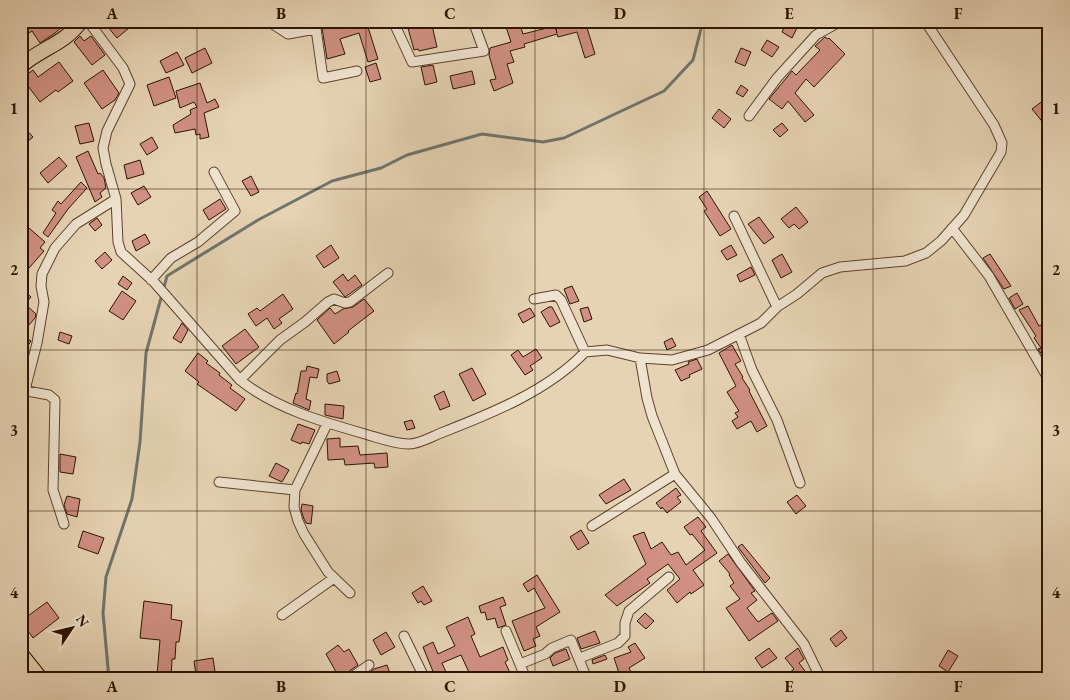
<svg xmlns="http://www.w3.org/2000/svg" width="1070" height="700" viewBox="0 0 1070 700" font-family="'EB Garamond',serif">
<rect width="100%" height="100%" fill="#e6d3b3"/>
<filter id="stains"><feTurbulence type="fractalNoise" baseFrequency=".004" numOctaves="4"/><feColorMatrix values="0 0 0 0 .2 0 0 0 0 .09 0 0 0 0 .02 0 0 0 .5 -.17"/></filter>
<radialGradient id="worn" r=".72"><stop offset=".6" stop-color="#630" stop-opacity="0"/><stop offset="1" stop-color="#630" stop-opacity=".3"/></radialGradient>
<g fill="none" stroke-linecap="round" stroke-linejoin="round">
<!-- stream -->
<path stroke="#6e756d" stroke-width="3" d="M109,679L103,613L106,577L132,499L140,442L146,353L167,276L258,220L332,181L381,168L407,155L482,134L543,142L564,138L664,91L693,60L703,21"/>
</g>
<!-- building -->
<path fill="#d09083" stroke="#2d1301" d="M21,21H69L55,33L40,43L32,31L24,36L21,31Z
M103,21H123L129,28L117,38Z
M347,21H366L378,59L368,62L359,33L340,39L345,54L327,59L322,28Z
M406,21H431L437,47L419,51L418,49L414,50Z
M504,21H519L523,34L555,26L557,33L556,28L573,23L572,21H585L595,54L585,58L577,32L558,37L557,34L524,44L525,47L510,51L514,62L507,64L513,83L494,91L490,80L496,79L489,55L490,48L511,42Z
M787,22L797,28L792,38L782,32Z
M80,36L84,41L91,36L105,55L92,65L74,42Z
M825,37L828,39L829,38L845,54L814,87L806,79L795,93L814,115L805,122L788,101L782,109L769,99L792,71L796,75L820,50L815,46Z
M767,40L779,47L772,57L761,50Z
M205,48L212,63L192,73L185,58Z
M741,48L751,52L745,66L735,62Z
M177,52L184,65L166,73L160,61Z
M59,62L73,81L58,92L56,90L40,102L22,78L33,70L38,77Z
M376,63L381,79L370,82L365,67Z
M433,65L437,82L425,85L421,67Z
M103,70L119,93L115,100L102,109L84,83Z
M472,71L475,84L453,89L450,76Z
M169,77L176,98L154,106L147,85Z
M200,83L207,103L215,99L219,107L204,113L209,137L200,139V134L196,135L195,129L175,133L173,125L191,114L190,110L197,107L194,102L180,108L176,91Z
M741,85L748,90L743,97L736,93Z
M1049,96V130L1032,109Z
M719,109L731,119L724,128L712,118Z
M89,123L94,141L80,144L75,126Z
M782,123L788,130L780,137L773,130Z
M21,124L33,137L21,147Z
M152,137L158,148L147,155L140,144Z
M88,151L98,174L100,173L104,178L106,188L100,193L102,197L95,202L76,157Z
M59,157L67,166L48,183L40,173Z
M140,160L144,174L127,179L124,165Z
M251,176L259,192L251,196L242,181Z
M81,182L87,188L68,209L48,237L43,233L56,213L52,210L58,201L61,204Z
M144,186L151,197L138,205L131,193Z
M707,191L731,229L720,236L704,211L707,209L699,197Z
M220,199L226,209L209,220L203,210Z
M796,207L808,222L799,229L794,224L789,228L781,219Z
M759,217L774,237L764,244L748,224Z
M97,218L102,225L95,231L89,224Z
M21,221L45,242L40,248L44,251L21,277Z
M145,234L150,243L136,251L132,241Z
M331,245L339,258L324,268L316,256Z
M731,245L737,255L727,260L721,251Z
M105,252L112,260L102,269L95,261Z
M782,254L792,272L781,278L772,260Z
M990,254L1011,286L1004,289L983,258Z
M751,267L755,275L740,282L737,275Z
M343,274L348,281L355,275L362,285L345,297L333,282Z
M123,276L132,283L127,290L118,284Z
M572,286L579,301L570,304L564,289Z
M21,288L31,297L25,304L36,314L35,318L21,334Z
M122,291L136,301L123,320L109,311Z
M1017,293L1023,304L1015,309L1009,298Z
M283,294L293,309L279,319L282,323L274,329L267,318L256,326L248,314L257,308L260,311Z
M364,299L374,311L348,331L349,332L334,344L317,320L330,308L335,314L343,309L353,307Z
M1028,306L1039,326L1043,324L1049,333V365L1038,349L1041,348L1034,338L1036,336L1019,310Z
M549,307H552L560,322L550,327L541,312Z
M588,307L592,319L584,322L580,309Z
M530,308L535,316L523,323L518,314Z
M182,323L188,330L181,343L173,338Z
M245,329L259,347L236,364L222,346Z
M60,332L72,336L69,344L58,340Z
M21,335L31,341L21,356Z
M672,338L676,346L667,350L664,342Z
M732,345L741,361L735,364L743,377L742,378L750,390L749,391L767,426L757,432L751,421L737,429L732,421L738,417L735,413L739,411L727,392L736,386L719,353Z
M536,349L542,358L530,366L533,370L525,375L511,355L518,350L523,357Z
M198,353L208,361L206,363L220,373L219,375L232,385L230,388L245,399L236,411L197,384L199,382L185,371Z
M697,359L702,369L689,375L690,377L681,381L675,370L689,364L688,362Z
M307,366L319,369L317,378L310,377L306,399L311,401L309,410L293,403L296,393L297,394L301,371H306Z
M472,368L486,394L473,401L459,374Z
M337,371L340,381L329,384L327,381V374Z
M444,391L450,406L440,410L434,396Z
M325,404L344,406L343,419L325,415Z
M412,420L415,428L407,430L404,422Z
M298,424L315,430L309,444L302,442L301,444L291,440Z
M340,438V447L358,446L360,455L387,453L388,467L375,468L374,463L345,465L344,459L328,460L327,439Z
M60,454L76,457L73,474L60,472Z
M276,463L289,470L282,482L269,476Z
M624,479L631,490L606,504L599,495Z
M676,488L681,495L677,497L681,502L667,513L662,507L661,509L656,503Z
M797,495L806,506L796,514L787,502Z
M67,496L80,499L77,517L67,514L64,505Z
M302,504L313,506L311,524L306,523L304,519L301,510Z
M698,517L706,527L701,531L717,553L693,570L704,585L691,594L690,592L677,603L667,590L680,579L668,564L647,579L650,583L617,606L605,595L646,564L633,536L644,532L651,549L662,542L671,555L678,552L686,565L705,550L692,534L690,535L684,527Z
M581,530L589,543L578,550L570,537Z
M83,531L104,538L98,554L78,547Z
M742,544L770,578L765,583L738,547Z
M728,554L755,591L751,593L757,600L747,608L758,622L772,613L778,621L749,641L726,608L740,599L730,586L734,583L729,575L730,574L719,561Z
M537,575L560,612L536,627L540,636L533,639L536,646L524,651L512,621L545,608L534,588L528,592L523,584Z
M423,586L432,601L424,605L421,601L418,603L412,593Z
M503,597L506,605L500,607L506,625L498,628L495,618L487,620L485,612L481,613L479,606Z
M144,601L172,605L171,619L182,621L179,642H176L175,659H172L171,679H163V675H157L160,640L140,638Z
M47,602L59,618L33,638L21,621Z
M645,613L654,621L646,629L637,621Z
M468,617L475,634L471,636L480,657L503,647L508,660L505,662L511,675L502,679H472L461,655L442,663L449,679H436L423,647L433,642L438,654L455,646L446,627Z
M841,630L847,638L836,647L830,639Z
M595,631L600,643L581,649L577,638Z
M386,632L395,647L381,655L373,640Z
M635,643L645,658L629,668L631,672L620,676L614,658L631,652L628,647Z
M338,645L344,652L349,649L358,665L345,674L343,679H340L326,654Z
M769,648L777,658L762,668L755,658Z
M798,648L804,659L799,663L811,679H791L788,674L794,669L785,658Z
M566,649L570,659L553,666L550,658L555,653Z
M948,650L958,656L948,672L939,666Z
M605,655L607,659L593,664L592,660Z
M213,658L215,672L196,675L194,661Z
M387,665L392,679H360L374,669Z"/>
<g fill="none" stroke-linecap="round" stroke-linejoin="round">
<!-- minor casing -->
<g stroke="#5b432e" stroke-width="11">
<path id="minor" d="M88,21L123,68L130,84L107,131L103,148L106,164L116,199L118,242L121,252L154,282L240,380C274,408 323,422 365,434C379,438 394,444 409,444C419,444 431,437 441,433C490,414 548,391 585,352L607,350L640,358L672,360L708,350L761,323L777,307L797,294L822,273L840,267L905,261L926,253L941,241L964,215L1001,152L1002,143L994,125L925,21
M268,21L288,34L316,29
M316,21L309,23L316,29L323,78L357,71
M393,21L412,62L484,51L473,21
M533,21L537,23L545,21
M749,116L777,78L816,35L841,21
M734,216L777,307
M952,228L989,276L1049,380
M151,280L171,258L198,242L235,211L214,172
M534,299L556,295L561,300L585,352
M739,334L752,370L777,420L800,483
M640,358L647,398L652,416L675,474L711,518L741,563L804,644L821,679
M240,380L280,340L305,322L328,302L334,299L345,303L350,302L388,273
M327,424L295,490L294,507L298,521L304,534L328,572L350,593
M219,482L295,490
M64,524L53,490L55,400L49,395L27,391L26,386L37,343L44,302L41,286L42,274L55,248L76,224L116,199
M592,526L675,474
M282,615L334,578
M506,631L526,679
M404,636L425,679
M580,658L618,643L625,636V623L629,611L669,577
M520,664L545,654L552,648L571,640L587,679
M349,679L369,665"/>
</g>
<!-- primary casing -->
<g stroke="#2d1301" stroke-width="16">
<path id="primary" d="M21,66C41,48 65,44 81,21
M21,654L41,679"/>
</g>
<!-- minor -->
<use href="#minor" stroke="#efe2ce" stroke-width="9"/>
<!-- primary -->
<use href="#primary" stroke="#e6d3b3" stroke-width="14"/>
</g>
<!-- grid -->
<path fill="none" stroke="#2d1301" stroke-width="1" stroke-opacity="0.55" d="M197,21V679M366,21V679M535,21V679M704,21V679M873,21V679M21,189H1049M21,350H1049M21,511H1049"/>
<!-- margin -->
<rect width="1070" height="700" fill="none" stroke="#e6d3b3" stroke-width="55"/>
<!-- north arrow -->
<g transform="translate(72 628) rotate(55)" stroke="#efe2ce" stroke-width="4" paint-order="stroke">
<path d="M0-4L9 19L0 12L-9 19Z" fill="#2d1301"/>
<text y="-8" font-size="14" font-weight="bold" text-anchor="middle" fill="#2d1301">N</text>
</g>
<rect x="28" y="28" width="1014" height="644" fill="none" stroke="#2d1301" stroke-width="2"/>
<g font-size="16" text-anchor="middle" font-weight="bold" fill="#2d1301">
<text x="112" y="19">A</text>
<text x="281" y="19">B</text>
<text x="450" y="19">C</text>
<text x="620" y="19">D</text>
<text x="789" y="19">E</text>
<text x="958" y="19">F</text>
<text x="14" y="114">1</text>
<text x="1056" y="114">1</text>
<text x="14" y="275">2</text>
<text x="1056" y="275">2</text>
<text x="14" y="436">3</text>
<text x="1056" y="436">3</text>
<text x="14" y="598">4</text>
<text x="1056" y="598">4</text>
<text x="112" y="692">A</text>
<text x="281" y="692">B</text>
<text x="450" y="692">C</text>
<text x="620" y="692">D</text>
<text x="789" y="692">E</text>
<text x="958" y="692">F</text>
</g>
<rect width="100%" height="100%" filter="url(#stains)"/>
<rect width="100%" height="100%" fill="url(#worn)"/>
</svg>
